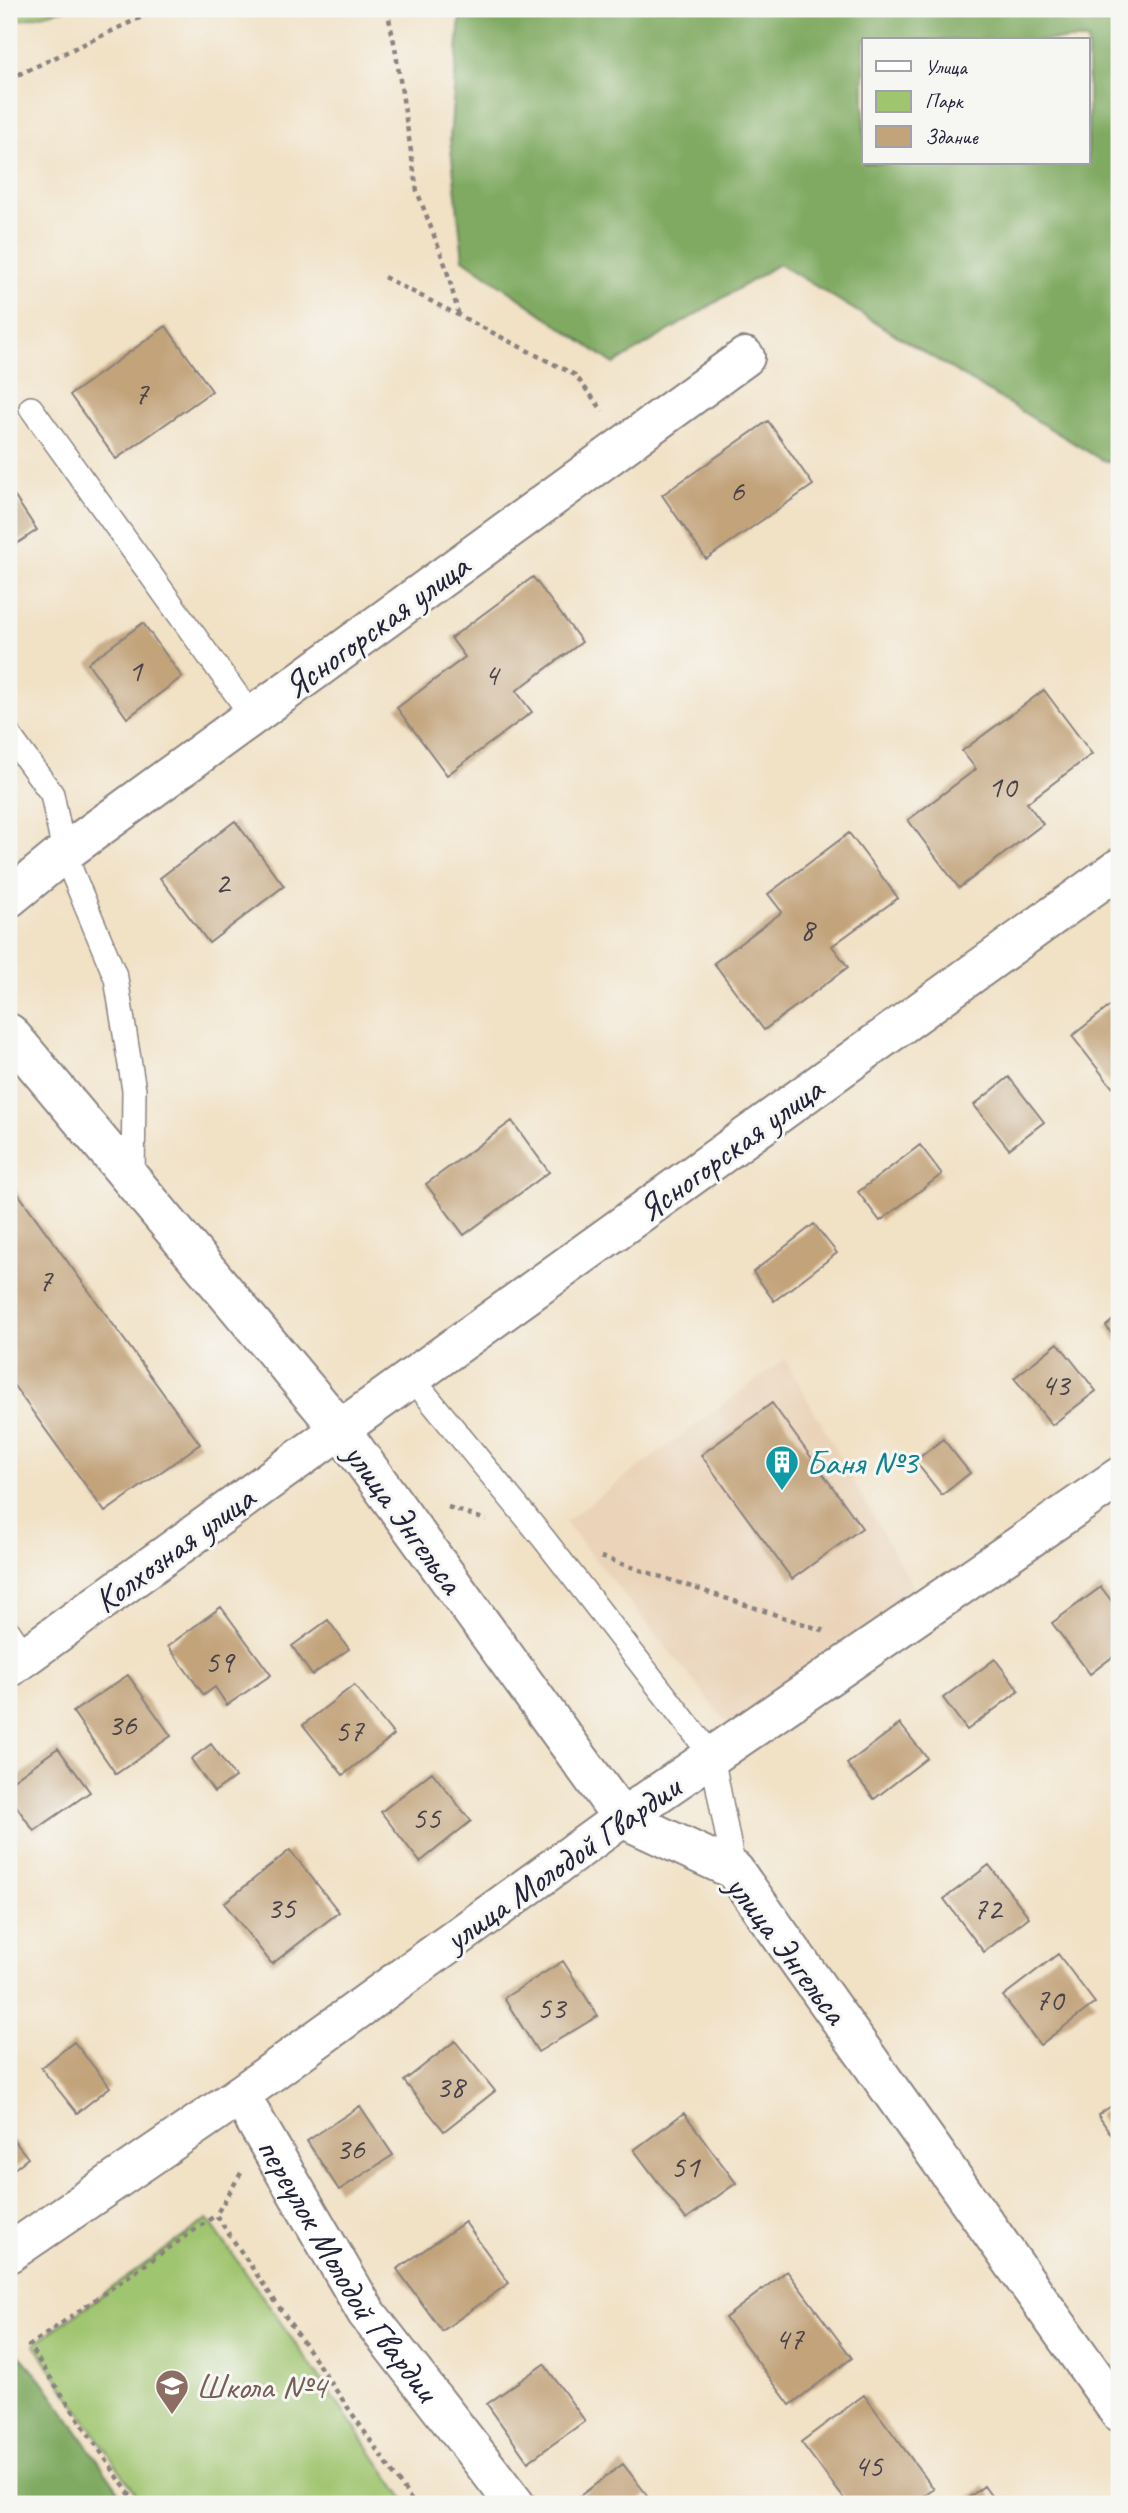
<svg xmlns="http://www.w3.org/2000/svg" width="1128" height="2513" viewBox="0 0 1128 2513" font-family="Caveat,sans-serif">
<rect width="100%" height="100%" fill="#f6f6f2"/>
<filter id="ink" filterUnits="userSpaceOnUse"><feTurbulence type="fractalNoise" baseFrequency=".0143" numOctaves="2"/><feDisplacementMap in="SourceGraphic" scale="14" xChannelSelector="R" yChannelSelector="G"/><feConvolveMatrix kernelMatrix="1 2 1 2 8 2 1 2 1" color-interpolation-filters="sRGB"/></filter>
<filter id="wash" filterUnits="userSpaceOnUse"><feTurbulence type="fractalNoise" baseFrequency=".00686" numOctaves="4" result="noise"/><feDisplacementMap in="SourceGraphic" scale="28" xChannelSelector="R" yChannelSelector="G"/><feGaussianBlur stdDeviation="1.57" result="paint"/><feColorMatrix in="noise" values="0 0 0 0 0 0 0 0 0 0 0 0 0 0 0 0 0 1.4 0 .05"/><feComposite in="paint" operator="in"/></filter>
<g filter="url(#wash)">
<rect width="100%" height="100%" fill="#f1e1c5"/>
<!-- built -->
<path fill="#ead3b8" d="M785,1359L917,1594L740,1739L565,1522Z"/>
<!-- green -->
<path fill="#a0c56f" stroke="#617455" stroke-width="2" d="M9,9H65L9,23Z
M208,2219L408,2504H143L34,2344Z"/>
<!-- forest -->
<path fill="#80aa62" stroke="#51664e" stroke-width="2" fill-rule="evenodd" d="M456,9H1119V466L1100,459L779,264L614,364L463,259L450,139L460,16ZM864,40H1088V163H864Z
M9,2343L45,2384L128,2504H9Z"/>
<g id="blocks">
<!-- building -->
<path fill="#c2a37a" d="M166,326L212,391L116,459L70,395Z
M768,421L813,485L706,559L662,495Z
M9,488L37,530L9,549Z
M533,577L582,642L516,691L532,712L447,775L397,708L465,657L451,638Z
M143,623L182,677L127,718L88,663Z
M1044,690L1092,754L1027,803L1043,824L959,888L908,820L976,769L962,751Z
M235,821L284,886L209,943L160,878Z
M849,833L898,898L832,946L848,967L764,1030L714,963L782,912L768,894Z
M1119,999V1082L1112,1087L1072,1036Z
M1009,1077L1044,1122L1009,1149L974,1105Z
M512,1121L549,1172L464,1235L426,1184Z
M920,1145L942,1174L880,1221L858,1192Z
M9,1181L200,1444L105,1512L9,1379Z
M814,1224L837,1253L774,1301L753,1272Z
M1119,1315V1344L1106,1326Z
M1058,1343L1096,1391L1052,1425L1014,1378Z
M772,1403L862,1528L792,1579L701,1455Z
M943,1439L970,1473L942,1495L915,1461Z
M1101,1587L1119,1611V1652L1090,1674L1052,1623Z
M221,1607L271,1675L227,1705L215,1687L204,1695L168,1646Z
M328,1620L349,1649L312,1675L292,1646Z
M995,1659L1019,1691L967,1730L943,1698Z
M128,1675L171,1736L116,1774L73,1712Z
M354,1685L394,1735L343,1775L303,1725Z
M900,1724L927,1758L874,1799L847,1764Z
M211,1744L235,1777L214,1792L191,1759Z
M58,1748L90,1792L34,1831L9,1796V1783Z
M432,1772L471,1821L420,1862L381,1812Z
M290,1850L339,1912L272,1964L224,1903Z
M989,1865L1029,1917L984,1952L944,1899Z
M1058,1954L1095,2003L1040,2045L1003,1996Z
M563,1961L598,2016L538,2052L504,1998Z
M455,2041L495,2091L444,2131L404,2081Z
M74,2042L110,2087L77,2113L41,2068Z
M1119,2101V2146L1098,2115Z
M360,2106L393,2155L339,2190L307,2141Z
M684,2113L736,2183L686,2219L634,2150Z
M9,2134L28,2158L9,2173Z
M465,2222L509,2283L442,2331L397,2269Z
M787,2271L852,2358L790,2405L725,2318Z
M544,2364L585,2421L528,2462L487,2404Z
M864,2395L934,2489L913,2504H848L801,2442Z
M623,2464L647,2495L635,2504H569Z
M984,2486L997,2504H960Z"/>
</g>
</g>
<g filter="url(#ink)">
<use href="#blocks" fill-opacity="0" stroke="#8a8280" stroke-width="2"/>
<g fill="none" stroke-linecap="round" stroke-linejoin="round">
<!-- lane casing -->
<g stroke="#8a8280" stroke-width="26">
<path id="lane" d="M31,408L252,716
M9,735L52,794L64,853L116,978L134,1090L133,1182
M412,1378L544,1539L712,1756L734,1870
M9,1632L25,1656"/>
</g>
<!-- street casing -->
<g stroke="#8a8280" stroke-width="42">
<g id="street">
<path d="M9,898L64,853L745,357"/>
<path d="M9,1033L340,1429L622,1818L734,1870L1119,2412"/>
<path d="M9,1668L1119,868"/>
<path id="s1" d="M240,2095L366,2312L515,2504"/>
<path d="M9,2253L240,2095L622,1818L1119,1477"/>
</g>
</g>
<!-- path -->
<path stroke="#8a8280" stroke-width="4.5" stroke-dasharray="5 5" stroke-linecap="butt" d="M387,9L395,47L417,191L446,267L459,316
M9,79L159,9
M384,277L575,375L603,411
M448,1507L486,1520
M601,1557L825,1631
M241,2173L216,2215L414,2504
M136,2504L29,2346L216,2215"/>
<!-- lane -->
<use href="#lane" stroke="#fff" stroke-width="23"/>
<!-- street -->
<use href="#street" stroke="#fff" stroke-width="38"/>
</g>
</g>
<!-- icons -->
<defs>
<g id="building-pin" transform="scale(1.75)"><path d="M0 17L-7.5 6A9.5 9.5 0 1 1 7.5 6Z" fill="#0f9aa8" stroke="#f6f6f2"/><path d="M-4-6H4V6H1V3H-1V6H-4ZM-2.5-4.3h1.7v1.8h-1.7ZM.8-4.3h1.7v1.8H.8ZM-2.5-1h1.7V.8h-1.7ZM.8-1h1.7V.8H.8Z" fill="#fff"/></g>
<g id="school-pin" transform="scale(1.75)"><path d="M0 17L-7.5 6A9.5 9.5 0 1 1 7.5 6Z" fill="#8d6e63" stroke="#f6f6f2"/><path d="M0-5L7-2L0 1L-7-2ZM-4 1L0 2.5L4 1V4Q0 6-4 4Z" fill="#fff"/></g>
</defs>
<g fill-rule="evenodd">
<use href="#building-pin" x="782" y="1462"/>
<use href="#school-pin" x="172" y="2386"/>
</g>
<g text-anchor="middle" stroke-width="6" stroke-linejoin="round" paint-order="stroke">
<!-- number labels -->
<g font-size="32" fill="#4a424b">
<text x="141" y="404">7</text>
<text x="737" y="501">6</text>
<text x="135" y="681">1</text>
<text x="491" y="685">4</text>
<text x="1002" y="797">10</text>
<text x="222" y="893">2</text>
<text x="807" y="940">8</text>
<text x="45" y="1291">7</text>
<text x="1055" y="1395">43</text>
<text x="219" y="1672">59</text>
<text x="122" y="1735">36</text>
<text x="349" y="1741">57</text>
<text x="426" y="1828">55</text>
<text x="281" y="1918">35</text>
<text x="987" y="1919">72</text>
<text x="1049" y="2010">70</text>
<text x="551" y="2018">53</text>
<text x="450" y="2097">38</text>
<text x="350" y="2159">36</text>
<text x="685" y="2177">51</text>
<text x="789" y="2349">47</text>
<text x="868" y="2476">45</text>
</g>
<!-- street labels -->
<g font-size="35" fill="#22223b" stroke="#f6f6f2">
<text transform="translate(376 626) rotate(-36)" y="12">Ясногорская улица</text>
<text transform="translate(730 1149) rotate(-36)" y="12">Ясногорская улица</text>
<text transform="translate(404 1518) rotate(54)" y="12">улица Энгельса</text>
<text transform="translate(174 1549) rotate(-36)" y="12">Колхозная улица</text>
<text transform="translate(562 1863) rotate(-35)" y="12">улица Молодой Гвардии</text>
<text transform="translate(787 1949) rotate(53)" y="12">улица Энгельса</text>
<text dy="12" stroke="none"><textPath href="#s1" startOffset="205">переулок Молодой Гвардии</textPath></text>
</g>
<!-- culture labels -->
<g font-size="35" fill="#0d838f" stroke="#f6f6f2" text-anchor="start">
<text x="806" y="1474">Баня №3</text>
</g>
<!-- education labels -->
<g font-size="35" fill="#785e54" stroke="#f6f6f2" text-anchor="start">
<text x="196" y="2398">Школа №4</text>
</g>
</g>
<!-- margin -->
<rect width="1128" height="2513" fill="none" stroke="#f6f6f2" stroke-width="35"/>
<!-- legend -->
<rect x="862" y="38" width="228" height="126" fill="#f6f6f2" stroke="#a1a1a9" stroke-width="2"/>
<rect x="876" y="61" width="35" height="10" fill="#ffffff" stroke="#a1a1a9" stroke-width="2"/>
<text x="925" y="74" font-size="21" fill="#22223b">Улица</text>
<rect x="876" y="91" width="35" height="21" fill="#a0c56f" stroke="#a1a1a9" stroke-width="2"/>
<text x="925" y="108" font-size="21" fill="#22223b">Парк</text>
<rect x="876" y="126" width="35" height="21" fill="#c2a37a" stroke="#a1a1a9" stroke-width="2"/>
<text x="925" y="144" font-size="21" fill="#22223b">Здание</text>
</svg>
